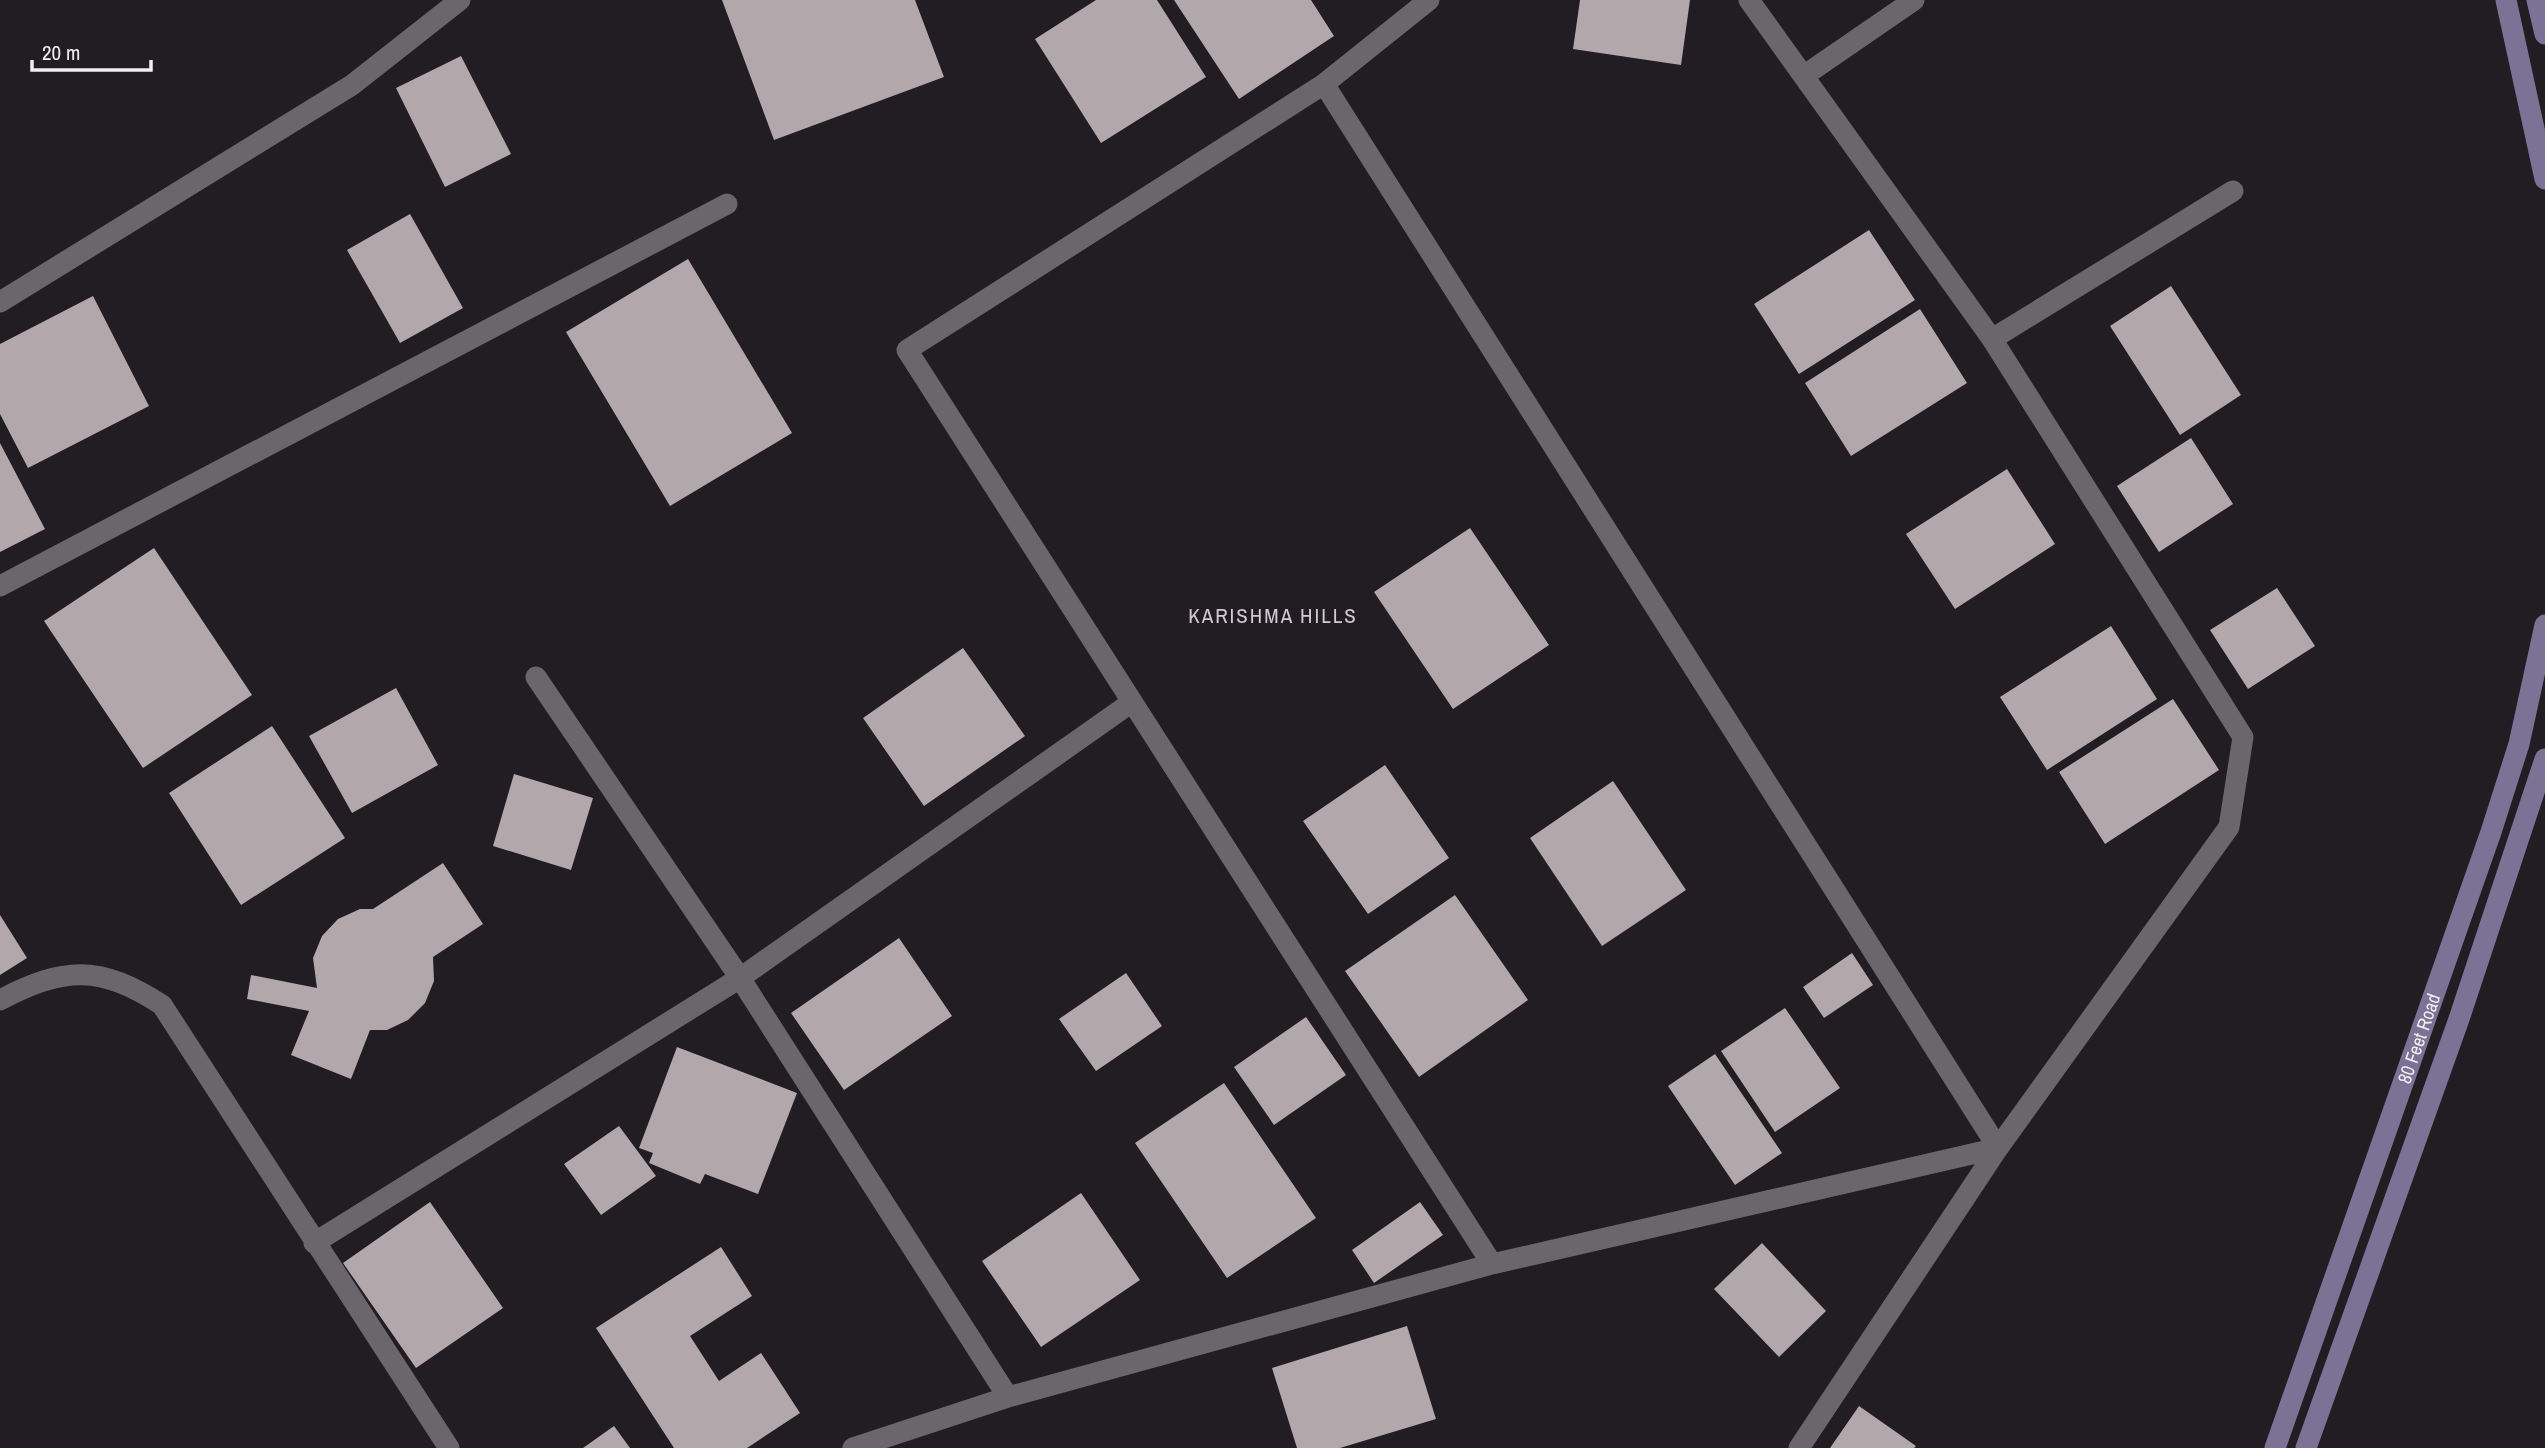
<svg xmlns="http://www.w3.org/2000/svg" width="2545" height="1448" viewBox="0 0 2545 1448" font-family="'Archivo Narrow',sans-serif">
<rect width="100%" height="100%" fill="#221d22"/>
<!-- building -->
<path fill="#b2a7aa" d="M722,0H915L944,77L774,140Z
M1096,0H1157L1206,77L1101,143L1035,39Z
M1174,0H1311L1334,36L1239,99Z
M1580,0H1690L1681,65L1573,49Z
M461,56L511,154L445,187L396,88Z
M410,214L463,308L400,343L347,250Z
M1869,230L1915,300L1799,374L1754,304Z
M688,259L792,433L670,506L566,332Z
M2171,286L2241,395L2180,435L2110,326Z
M93,296L149,406L28,468L0,414V344Z
M1920,309L1967,383L1851,456L1805,383Z
M2191,438L2233,504L2159,552L2117,486Z
M0,443L45,529L0,552Z
M2007,469L2055,544L1955,609L1906,534Z
M1470,528L1549,645L1453,709L1374,592Z
M154,548L252,695L143,768L44,621Z
M2277,588L2315,646L2248,689L2210,630Z
M2111,626L2157,699L2047,770L2000,697Z
M963,648L1025,736L924,806L863,718Z
M396,688L438,765L352,813L309,736Z
M2173,699L2219,770L2105,844L2059,772Z
M272,726L345,838L241,905L169,793Z
M1385,765L1449,858L1368,914L1303,821Z
M514,774L593,798L571,870L493,846Z
M1613,781L1686,890L1602,946L1530,838Z
M443,863L483,924L433,957L434,981L425,1003L408,1020L387,1030H370L351,1079L291,1055L309,1011L247,999L251,975L317,988L313,958L322,936L338,919L360,909H373Z
M1455,895L1528,1000L1419,1077L1345,971Z
M0,915L27,958L0,975Z
M899,938L952,1016L844,1090L791,1013Z
M1852,953L1873,985L1824,1018L1803,987Z
M1126,973L1162,1026L1096,1071L1059,1019Z
M1785,1008L1840,1088L1775,1132L1721,1051Z
M1306,1017L1346,1075L1274,1125L1234,1067Z
M677,1047L797,1093L758,1194L705,1174L700,1184L649,1163L653,1153L639,1148Z
M1715,1054L1782,1153L1735,1185L1668,1086Z
M1224,1083L1316,1218L1227,1278L1135,1143Z
M619,1126L656,1176L601,1215L564,1164Z
M1081,1193L1140,1280L1041,1347L982,1261Z
M430,1202L503,1308L416,1368L343,1263Z
M1420,1202L1443,1235L1374,1283L1352,1250Z
M1762,1243L1826,1311L1779,1357L1714,1289Z
M721,1247L752,1296L690,1336L719,1381L761,1353L800,1413L747,1448H674L596,1328Z
M1407,1326L1436,1419L1340,1448H1297L1272,1368Z
M1859,1406L1916,1446L1914,1448H1830Z
M614,1426L630,1448H583Z"/>
<g fill="none" stroke-linecap="round" stroke-linejoin="round">
<!-- street -->
<path stroke="#6b656c" stroke-width="21" d="M1429,0L1324,84L907,350L1492,1264
M1805,75L1914,0
M1324,84L1998,1148L1799,1448
M0,302L352,85L460,0
M1992,339L2233,191
M0,586L727,204
M536,677L740,978L1008,1397
M0,1000C65,966 100,965 162,1005L449,1448
M314,1243L740,978L1132,702
M853,1448L1008,1397L1492,1264L1998,1148L2229,827L2243,737L1992,339L1749,0"/>
<!-- secondary -->
<g stroke="#7b7295" stroke-width="21">
<path d="M2506,0L2545,179"/>
<path d="M2537,0L2545,34"/>
<path id="s1" d="M2275,1448L2491,832L2519,744L2545,625"/>
<path d="M2306,1448L2459,1019L2545,759"/>
</g>
</g>
<g text-anchor="middle" stroke-width="7" stroke-linejoin="round" paint-order="stroke">
<!-- street labels -->
<g font-size="19" fill="#f1edf1" stroke="#221d22">
<text dy="7" stroke="none"><textPath href="#s1" startOffset="434">80 Feet Road</textPath></text>
</g>
<!-- neighbourhood labels -->
<g font-size="21" letter-spacing="2" fill="#d1cad2" stroke="#221d22">
<text x="1273" y="623">KARISHMA HILLS</text>
</g>
</g>
<!-- scale -->
<path d="M32 60v10h119v-10" fill="none" stroke="#f1edf1" stroke-width="3.5"/>
<text x="42" y="60" font-size="21" fill="#f1edf1" stroke="#221d22" stroke-width="5" paint-order="stroke">20 m</text>
</svg>
